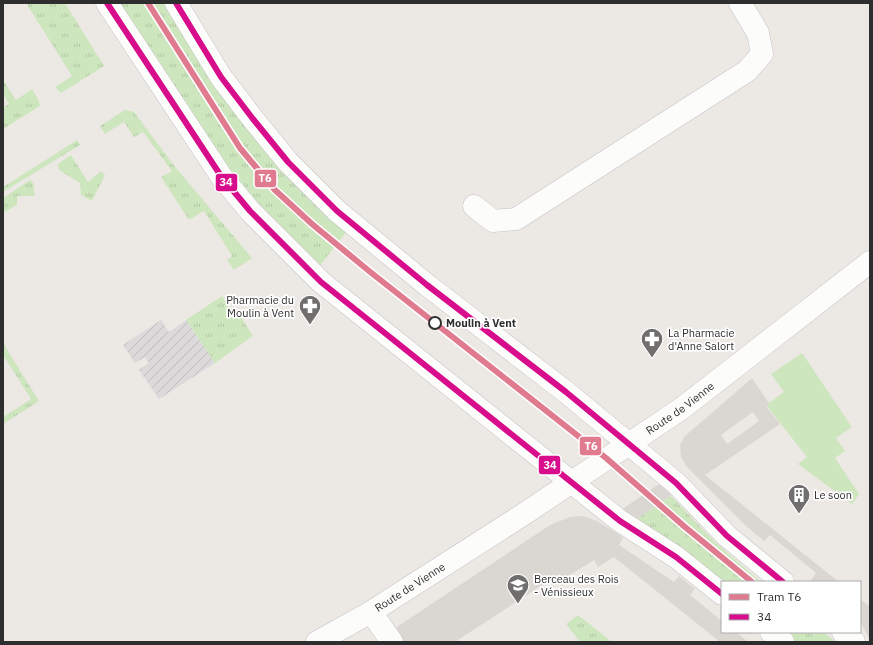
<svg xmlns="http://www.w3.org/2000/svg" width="873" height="645" viewBox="0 0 873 645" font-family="'IBM Plex Sans',sans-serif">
<defs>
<pattern id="industrial-furrows" width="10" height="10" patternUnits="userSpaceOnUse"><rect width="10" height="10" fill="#dcd9db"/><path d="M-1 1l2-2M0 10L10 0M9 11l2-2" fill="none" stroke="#bdbbbc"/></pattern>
<pattern id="grass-tufts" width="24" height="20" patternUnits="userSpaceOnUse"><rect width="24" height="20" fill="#cee6be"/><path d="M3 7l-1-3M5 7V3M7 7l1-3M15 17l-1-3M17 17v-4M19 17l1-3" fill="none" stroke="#b1c6a4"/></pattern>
</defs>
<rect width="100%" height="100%" fill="#ece8e4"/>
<!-- industrial -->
<path fill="url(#industrial-furrows)" d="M161,320L169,332L186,320L215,363L159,399L139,370L149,363L145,357L135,363L123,345Z"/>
<!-- grass -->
<path fill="url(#grass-tufts)" d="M26,3H65L104,66L61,93L55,87L72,76Z
M117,3H164L209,75L347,231L318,268L239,184Z
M3,80L16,100L32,89L38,99L40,106L3,129V108L9,104L3,94Z
M125,110L134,112L176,168L252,258L234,270L227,260L232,256L204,211L189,220L161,177L172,171L143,132L134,137L124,122L105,134L100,126Z
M77,140L80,145L3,192V187Z
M71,155L88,182L101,171L105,175L92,201L81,195L80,183L59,170L58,164Z
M30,180L33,182L35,196H17V205L3,213V198Z
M222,296L235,316L239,314L253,336L215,363L186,320Z
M3,343L39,401L3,424V417L31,399L3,355Z
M671,496L715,542L761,582H722L635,520Z
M578,615L612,642H580L566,624Z
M783,632H823L836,642H796Z"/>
<!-- park -->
<path fill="#cee6be" d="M802,353L852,427L836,438L845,451L835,458L859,494L852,504L798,464L807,457L766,405L784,392L771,374Z"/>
<!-- plaza -->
<path fill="#dad6d2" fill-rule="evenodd" d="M752,378L769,403L766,406L780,424L705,475L839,582H814L811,580L816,573L770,535L764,541L745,525L687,467L681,457L680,445L684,437ZM753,412L759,421L727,444L721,435Z
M659,484L672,495L634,521L621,510Z
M583,516L597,521L618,534L623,538L619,545L674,582L679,576L695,589L690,595L722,621V632H736L748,642H720L614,557L598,567L594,560L563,579L559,574L455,642H404L397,634V627L550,525L570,517Z
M860,599L870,607V640L860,621Z"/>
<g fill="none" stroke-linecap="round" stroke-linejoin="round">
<!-- minor casing -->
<g stroke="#c5c4c5" stroke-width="23">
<path id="minor" d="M474,206L493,221L516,219L747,71L762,54L758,33L740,3
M371,612L392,642"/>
</g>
<!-- tertiary casing -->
<g stroke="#c5c4c5" stroke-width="23">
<path id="tertiary" d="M107,3L221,176L250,211L321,282L620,521L676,557L722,594
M176,3L221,77L253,119L288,162L337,211L427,285L566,392L676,483L727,536L783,582
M771,632L783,642
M843,632L854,642"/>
</g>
<!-- secondary casing -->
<g stroke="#c5c4c5" stroke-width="23">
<g id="secondary">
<path id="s1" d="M317,642L371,612L524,514L681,409L870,262"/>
</g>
</g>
<!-- minor -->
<use href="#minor" stroke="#fcfcfb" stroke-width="22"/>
<!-- tertiary -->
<use href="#tertiary" stroke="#fcfcfb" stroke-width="22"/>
<!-- secondary -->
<use href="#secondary" stroke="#fcfcfb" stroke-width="22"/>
<!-- bus-1 casing -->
<g stroke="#fff" stroke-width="9">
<path id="bus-1" d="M107,3L221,176L250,211L321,282L620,521L676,557L722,594
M176,3L221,77L253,119L288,162L337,211L427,285L566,392L676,483L727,536L783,582"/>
</g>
<!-- bus-1 -->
<use href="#bus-1" stroke="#d80d8c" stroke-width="6"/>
<!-- tram-1 casing -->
<g stroke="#fff" stroke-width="9">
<path id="tram-1" d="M148,3L240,148L275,190L312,224L369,271L606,458L685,527L752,582"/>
</g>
<!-- tram-1 -->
<use href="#tram-1" stroke="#e07a8f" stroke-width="6"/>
</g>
<!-- icons -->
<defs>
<g id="pharmacy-pin" transform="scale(1.15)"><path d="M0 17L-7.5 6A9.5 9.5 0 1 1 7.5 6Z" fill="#706f6e" stroke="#fff"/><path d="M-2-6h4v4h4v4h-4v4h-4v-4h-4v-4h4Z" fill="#fff"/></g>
<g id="building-pin" transform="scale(1.15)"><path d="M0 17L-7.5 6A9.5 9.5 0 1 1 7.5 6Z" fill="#706f6e" stroke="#fff"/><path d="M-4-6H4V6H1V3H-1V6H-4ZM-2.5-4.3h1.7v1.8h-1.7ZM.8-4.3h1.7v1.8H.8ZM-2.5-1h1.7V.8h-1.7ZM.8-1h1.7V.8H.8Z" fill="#fff"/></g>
<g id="school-pin" transform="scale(1.15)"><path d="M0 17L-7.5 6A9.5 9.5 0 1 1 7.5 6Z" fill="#706f6e" stroke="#fff"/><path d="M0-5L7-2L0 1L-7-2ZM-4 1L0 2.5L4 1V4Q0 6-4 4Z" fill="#fff"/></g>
</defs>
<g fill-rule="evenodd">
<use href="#pharmacy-pin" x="310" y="306"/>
<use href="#pharmacy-pin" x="652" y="339"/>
<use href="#building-pin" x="799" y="495"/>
<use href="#school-pin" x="518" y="585"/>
</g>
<!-- markers -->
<circle fill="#fff" stroke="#2e2e2e" stroke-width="2" cx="435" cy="323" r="6"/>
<g text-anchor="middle" stroke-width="3.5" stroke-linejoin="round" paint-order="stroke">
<!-- poi labels -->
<g font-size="11" fill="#2e2e2e" stroke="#fff" text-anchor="start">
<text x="294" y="304" text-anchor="end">Pharmacie du<tspan x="294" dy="13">Moulin à Vent</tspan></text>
<text x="668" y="337">La Pharmacie<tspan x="668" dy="13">d'Anne Salort</tspan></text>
<text x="814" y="499">Le soon</text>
<text x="534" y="583">Berceau des Rois<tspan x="534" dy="13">- Vénissieux</tspan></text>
</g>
<!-- stop labels -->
<g font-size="11" font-weight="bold" fill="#2e2e2e" stroke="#fff" text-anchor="start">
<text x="446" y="327">Moulin à Vent</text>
</g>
<!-- street labels -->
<g font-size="11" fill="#2e2e2e" stroke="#fff">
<text dy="4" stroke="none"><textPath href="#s1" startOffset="432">Route de Vienne</textPath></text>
<text dy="4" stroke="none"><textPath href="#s1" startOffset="108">Route de Vienne</textPath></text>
</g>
</g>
<g stroke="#fff" stroke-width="1.5">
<rect x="254" y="169" width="23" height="19" rx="4" fill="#e07a8f"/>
<rect x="215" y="173" width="23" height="19" rx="4" fill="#d80d8c"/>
<rect x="579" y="436" width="23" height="20" rx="4" fill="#e07a8f"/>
<rect x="538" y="455" width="23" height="20" rx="4" fill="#d80d8c"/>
</g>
<g font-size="11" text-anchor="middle" font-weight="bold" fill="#fff">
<text x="265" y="182">T6</text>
<text x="226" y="186">34</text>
<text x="591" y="450">T6</text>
<text x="550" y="469">34</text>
</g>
<!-- border -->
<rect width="873" height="645" fill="none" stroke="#2e2e2e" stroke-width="8"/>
<!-- legend -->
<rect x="721" y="581" width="140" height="52" fill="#ffffff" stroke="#ababab"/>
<rect x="729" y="594" width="20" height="6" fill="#e07a8f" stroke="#ababab"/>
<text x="757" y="601" font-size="12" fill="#2e2e2e">Tram T6</text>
<rect x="729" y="614" width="20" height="6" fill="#d80d8c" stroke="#ababab"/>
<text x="757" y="621" font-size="12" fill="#2e2e2e">34</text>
</svg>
